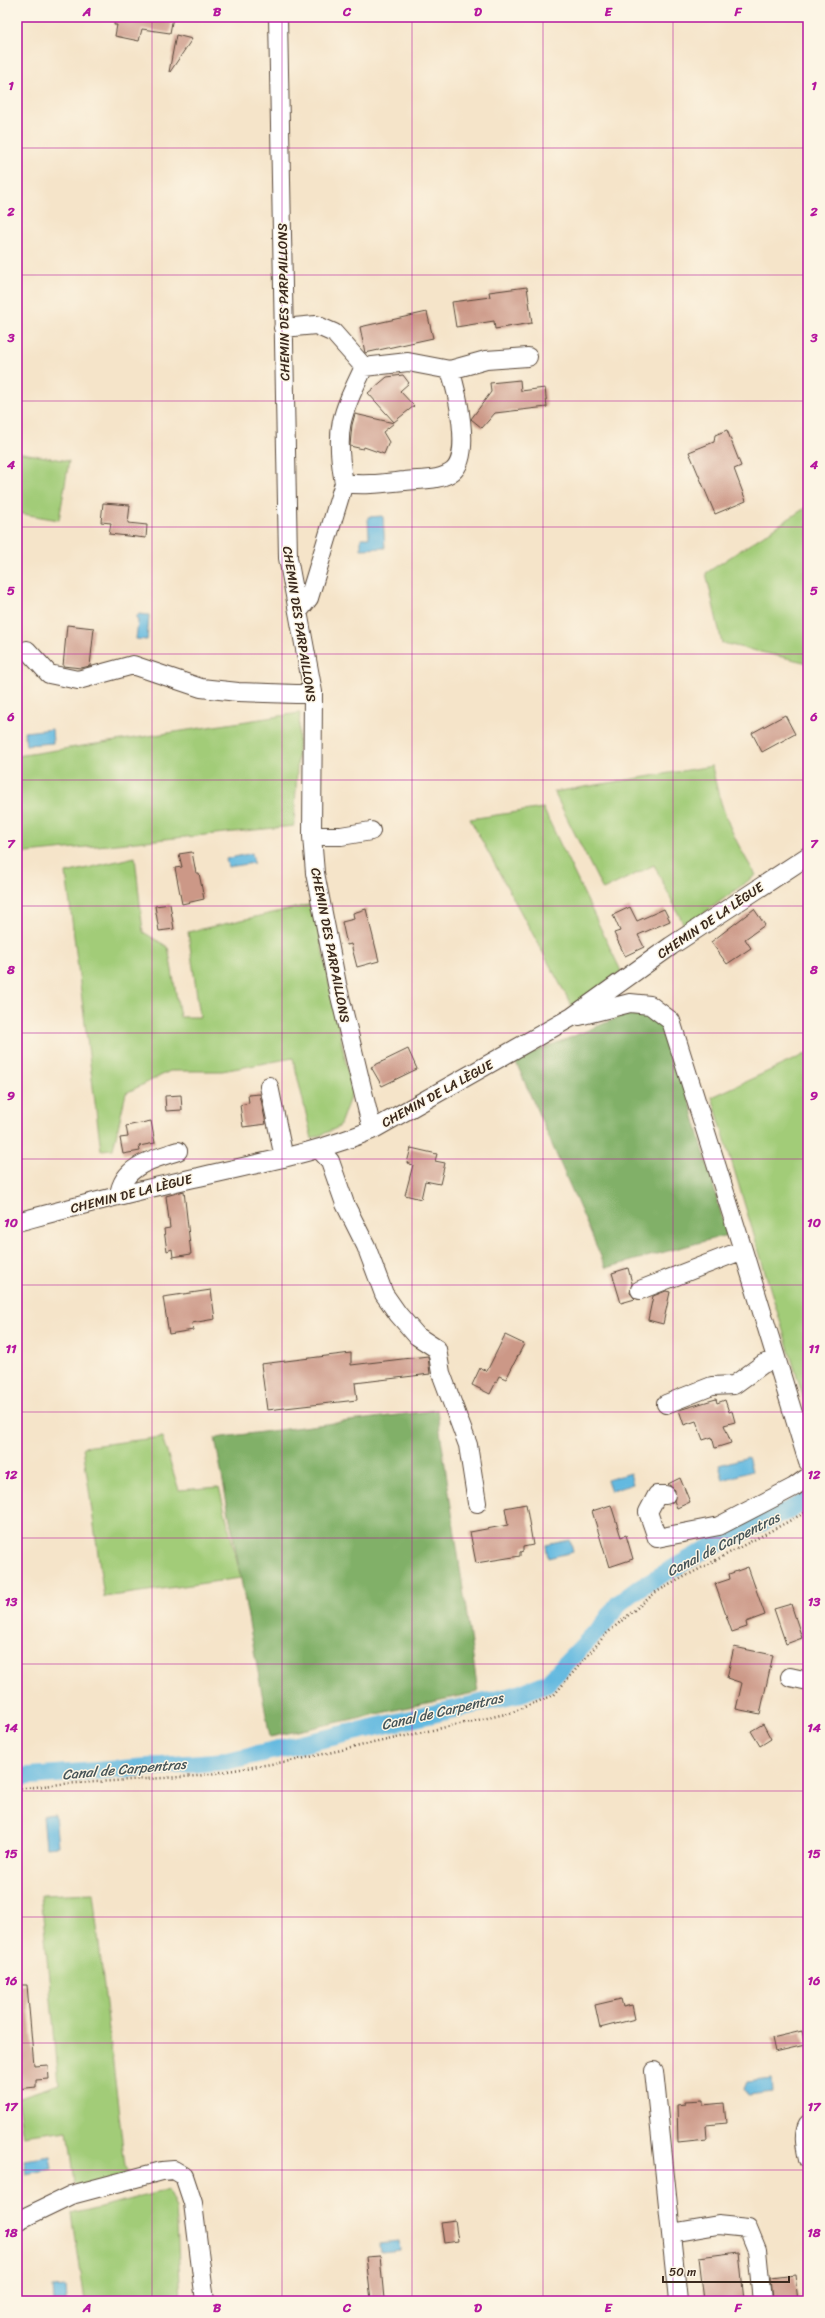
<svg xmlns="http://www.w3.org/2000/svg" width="825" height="2318" viewBox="0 0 825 2318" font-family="Sriracha,sans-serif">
<rect width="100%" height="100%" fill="#fcf5e5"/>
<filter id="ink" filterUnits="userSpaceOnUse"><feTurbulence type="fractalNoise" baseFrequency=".025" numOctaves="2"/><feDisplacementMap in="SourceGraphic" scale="8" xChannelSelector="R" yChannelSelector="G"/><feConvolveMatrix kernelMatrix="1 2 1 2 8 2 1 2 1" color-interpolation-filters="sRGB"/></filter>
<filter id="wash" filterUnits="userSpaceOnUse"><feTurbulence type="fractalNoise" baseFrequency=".012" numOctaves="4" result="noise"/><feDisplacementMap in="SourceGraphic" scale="16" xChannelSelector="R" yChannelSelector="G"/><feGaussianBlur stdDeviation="0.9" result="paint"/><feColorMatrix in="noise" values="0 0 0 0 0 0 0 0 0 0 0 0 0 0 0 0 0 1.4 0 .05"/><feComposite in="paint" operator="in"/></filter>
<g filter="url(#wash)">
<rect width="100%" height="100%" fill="#f5e4c9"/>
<!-- green -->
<path fill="#a2cc78" stroke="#6e7b4b" d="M17,452L69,461L59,520L17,513Z
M808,506V663L722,643L706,573Z
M300,713L294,826L17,854V756Z
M712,766C720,808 733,839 756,875L685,927L654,865L603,890L554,792Z
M543,808L621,971L572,1006L470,819Z
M135,857L143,932L168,947L180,1017H200L188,932L313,904L352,1092L339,1127L312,1139L293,1058L222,1071H170L126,1093L113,1149L101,1150L66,873Z
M808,1053V1413L712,1097Z
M162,1437L179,1490L219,1487L241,1578L104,1597L83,1447Z
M93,1893L125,2166L128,2175L80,2188L75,2183L68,2130L23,2136L17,2098L59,2084L41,1895Z
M168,2190L176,2207L181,2301H85L72,2214Z"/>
<!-- forest -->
<path fill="#81b068" stroke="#5e6d43" d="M632,1012L662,1019L686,1088L727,1235L606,1268L515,1060Z
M437,1410L478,1692L270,1737L215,1438Z"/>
<!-- water -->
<path fill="#63b9e0" stroke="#4f727f" d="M383,516L385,548L361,549V538H369L368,517Z
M139,614L149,615L147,640L136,639L138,621L136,617Z
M52,729L53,743L26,745L24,732Z
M252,853L254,863L228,867L226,859Z
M748,1457L752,1471L723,1480L719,1465Z
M630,1473L633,1484L611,1491L607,1480Z
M570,1540L573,1552L548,1558L546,1545Z
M55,1815L58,1846L46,1847L43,1816Z
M772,2079L773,2092L748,2095L744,2089L747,2082Z
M50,2156L52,2169L27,2174L24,2160Z
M400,2241L401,2251L381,2253L380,2243Z
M65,2287L66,2301H54L53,2288Z"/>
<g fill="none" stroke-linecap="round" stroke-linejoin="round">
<!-- canal -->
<path stroke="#63b9e0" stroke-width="18" d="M17,1777L227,1761L516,1695L547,1683L604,1624L618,1604L642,1586L707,1549L808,1501"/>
</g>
<g id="blocks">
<!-- building -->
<path fill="#cc9887" d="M115,17H173L170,33L142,29L139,41L115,36L117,25H114Z
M176,35L192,39L170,72H169Z
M527,287L532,323L495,329L494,321L456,327L452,302L490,297L489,292Z
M427,312L433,338L365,353L360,327Z
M403,375L409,383L400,391L414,406L394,422L368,393L387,377Z
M520,380L521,391L545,388L547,407L495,413L482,428L471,419L491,392L490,383Z
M355,414L394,423L383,432L389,442L384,454L364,447L363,449L350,446L352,425Z
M727,430L741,466L734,469L746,501L715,514L689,452L714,442L715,435Z
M103,503L130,505L128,523L147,525L146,538L109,534L111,523L101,522Z
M67,625L94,628L90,666L81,668L63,666Z
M785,715L795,734L762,752L752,733Z
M192,852L196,873H199L204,899L182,904L175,868L182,867L179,854Z
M170,904L174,929L159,931L155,906Z
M630,907L637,921L664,909L670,921L638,935L644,947L625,956L614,933L620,931L613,915Z
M366,909L379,961L357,967L351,944L347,945L342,922L354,919L353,913Z
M754,909L765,925L745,939L751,948L727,964L711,942Z
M408,1049L417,1069L382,1086L371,1067Z
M260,1094L266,1124L243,1127L240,1105L249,1103L248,1095Z
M181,1095L182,1110L166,1111L165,1096Z
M151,1121L155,1143L139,1146L140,1151L123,1154L120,1138L128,1137L126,1126Z
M411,1148L437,1154L435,1161L445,1163L440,1184L425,1181L421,1199L405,1195L413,1165L407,1163Z
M184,1191L191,1254L173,1257L172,1249L167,1251L165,1237L164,1229L170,1228L166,1196Z
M628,1268L632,1283L630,1293L635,1299L621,1303L612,1273Z
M211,1290L215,1319L192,1323L193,1330L169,1334L163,1297Z
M666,1291L670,1292L663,1324L648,1320L653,1296Z
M505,1335L524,1344L506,1379L499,1376L490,1394L472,1385L480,1368L487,1371Z
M351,1353V1365L428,1356L430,1374L355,1383L357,1400L267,1410L261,1364Z
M716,1399L717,1403L725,1400L729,1412L732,1411L735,1422L724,1425L731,1443L715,1448L712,1437L703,1440L696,1421L684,1425L679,1410Z
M680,1478L690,1502L677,1508L674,1501L675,1490L668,1484Z
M526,1504L533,1545L523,1547V1551L520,1552V1556L476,1563L470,1532L508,1525L505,1508Z
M611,1505L621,1537L626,1535L633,1559L609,1567L592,1511Z
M748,1567L765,1615L746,1622L747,1627L732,1632L715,1584L730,1579L729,1574Z
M791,1604L802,1638L786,1644L774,1609Z
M734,1647L773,1655L760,1714L736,1709L742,1683L727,1678Z
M763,1724L771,1739L760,1746L751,1731Z
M17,1985H27L34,2066L48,2065L49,2079L36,2080V2087L17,2089Z
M621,1999L623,2007L632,2005L635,2019L600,2028L595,2005Z
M802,2031L805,2045L775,2052L772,2038Z
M703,2100V2105L724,2103L726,2123L706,2125L707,2140L678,2143L677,2105L685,2104V2101Z
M455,2220L458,2241L444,2243L441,2222Z
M739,2252L744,2301H704L699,2257Z
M380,2256L384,2299L371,2300L366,2257Z
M795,2275L798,2301H772L770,2278Z"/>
</g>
</g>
<g filter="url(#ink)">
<use href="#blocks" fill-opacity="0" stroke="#574638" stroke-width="1"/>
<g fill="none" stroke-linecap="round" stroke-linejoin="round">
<!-- minor casing -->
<g stroke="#574638" stroke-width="20">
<path id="minor" d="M278,17L288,558L313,692L312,836L315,873L337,984L370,1121L374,1129
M283,328L316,325L334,333L364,367L408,362L450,370C457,391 472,455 453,471C441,481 420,479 405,481C385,483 365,486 344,483C334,429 341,415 364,367
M450,370L486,360L528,357
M298,612L309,598L344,483
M27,650L49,674L78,680L133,665L201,688L238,692L296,694L313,692
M312,836H341L371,831
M579,1016L630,1003L650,1005L671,1021L743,1250L640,1290
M269,1086L284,1158
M319,1149L330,1161L345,1204L366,1246L384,1294L398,1314L417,1336L437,1349L441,1373L468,1445L477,1503
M119,1195C123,1165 154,1159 178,1151
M17,1222C78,1206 138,1190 199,1177C258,1163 318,1153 374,1129L572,1017L671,946L808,856
M743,1250L808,1462
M666,1404L712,1386L734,1385L763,1364L776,1359
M666,1495H657L648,1512L657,1538L719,1526L794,1487L808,1477
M790,1677L808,1681
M654,2071L678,2301
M808,2124C802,2134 806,2149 808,2160
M17,2221L71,2195L162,2171L174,2170L184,2176L193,2203L205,2301
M671,2233L718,2225L748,2228L757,2250L762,2301"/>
</g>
<!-- path -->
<path stroke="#574638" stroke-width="2.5" stroke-dasharray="1 3" stroke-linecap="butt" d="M17,1789L61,1784L197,1776L296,1760L510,1713L554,1695L606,1634L656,1592L808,1511"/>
<!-- minor -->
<use href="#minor" stroke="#fff" stroke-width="18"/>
</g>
</g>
<!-- grid -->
<path fill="none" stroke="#b5179e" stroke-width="1" stroke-opacity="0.55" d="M152,17V2301M282,17V2301M412,17V2301M543,17V2301M673,17V2301M17,148H808M17,275H808M17,401H808M17,527H808M17,654H808M17,780H808M17,906H808M17,1033H808M17,1159H808M17,1285H808M17,1412H808M17,1538H808M17,1664H808M17,1791H808M17,1917H808M17,2043H808M17,2170H808"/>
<g text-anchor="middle" stroke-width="3" stroke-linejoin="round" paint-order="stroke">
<!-- street labels -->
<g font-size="13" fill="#3b2a1e" stroke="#fcf5e5">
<text transform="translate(283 302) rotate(-91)" y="5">CHEMIN DES PARPAILLONS</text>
<text transform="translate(300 624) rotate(81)" y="5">CHEMIN DES PARPAILLONS</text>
<text transform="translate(710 920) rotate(-34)" y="5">CHEMIN DE LA LÈGUE</text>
<text transform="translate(331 945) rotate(79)" y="5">CHEMIN DES PARPAILLONS</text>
<text transform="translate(437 1093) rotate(-29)" y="5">CHEMIN DE LA LÈGUE</text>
<text transform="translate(131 1193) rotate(-14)" y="5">CHEMIN DE LA LÈGUE</text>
</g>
<!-- water labels -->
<g font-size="14" font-style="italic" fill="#475558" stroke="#fcf5e5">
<text transform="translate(723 1544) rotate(-27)" y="5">Canal de Carpentras</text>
<text transform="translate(442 1711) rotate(-13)" y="5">Canal de Carpentras</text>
<text transform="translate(124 1769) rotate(-5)" y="5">Canal de Carpentras</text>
</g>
</g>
<!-- margin -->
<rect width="825" height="2318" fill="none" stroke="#fcf5e5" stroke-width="44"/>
<!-- scale -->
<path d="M663 2276v6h126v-6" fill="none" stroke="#3b2a1e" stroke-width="2"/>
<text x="669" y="2276" font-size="12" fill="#3b2a1e" stroke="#fcf5e5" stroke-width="3" paint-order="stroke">50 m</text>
<rect x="22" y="22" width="781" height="2274" fill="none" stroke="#b5179e" stroke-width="1.5"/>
<g font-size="13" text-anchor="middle" font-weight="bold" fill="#b5179e">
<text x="87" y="16">A</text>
<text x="217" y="16">B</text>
<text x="347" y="16">C</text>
<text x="478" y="16">D</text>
<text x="608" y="16">E</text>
<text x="738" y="16">F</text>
<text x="11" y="90">1</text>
<text x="814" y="90">1</text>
<text x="11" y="216">2</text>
<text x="814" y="216">2</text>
<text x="11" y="342">3</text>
<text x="814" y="342">3</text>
<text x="11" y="469">4</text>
<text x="814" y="469">4</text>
<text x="11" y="595">5</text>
<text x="814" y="595">5</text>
<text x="11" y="721">6</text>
<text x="814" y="721">6</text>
<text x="11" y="848">7</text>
<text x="814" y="848">7</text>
<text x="11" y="974">8</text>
<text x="814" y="974">8</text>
<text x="11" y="1100">9</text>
<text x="814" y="1100">9</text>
<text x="11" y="1227">10</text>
<text x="814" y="1227">10</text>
<text x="11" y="1353">11</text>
<text x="814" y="1353">11</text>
<text x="11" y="1479">12</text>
<text x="814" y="1479">12</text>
<text x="11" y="1606">13</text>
<text x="814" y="1606">13</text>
<text x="11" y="1732">14</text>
<text x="814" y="1732">14</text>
<text x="11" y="1858">15</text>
<text x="814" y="1858">15</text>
<text x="11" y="1985">16</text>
<text x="814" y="1985">16</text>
<text x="11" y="2111">17</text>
<text x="814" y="2111">17</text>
<text x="11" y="2237">18</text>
<text x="814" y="2237">18</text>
<text x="87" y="2312">A</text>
<text x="217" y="2312">B</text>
<text x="347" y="2312">C</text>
<text x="478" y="2312">D</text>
<text x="608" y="2312">E</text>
<text x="738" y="2312">F</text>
</g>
</svg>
